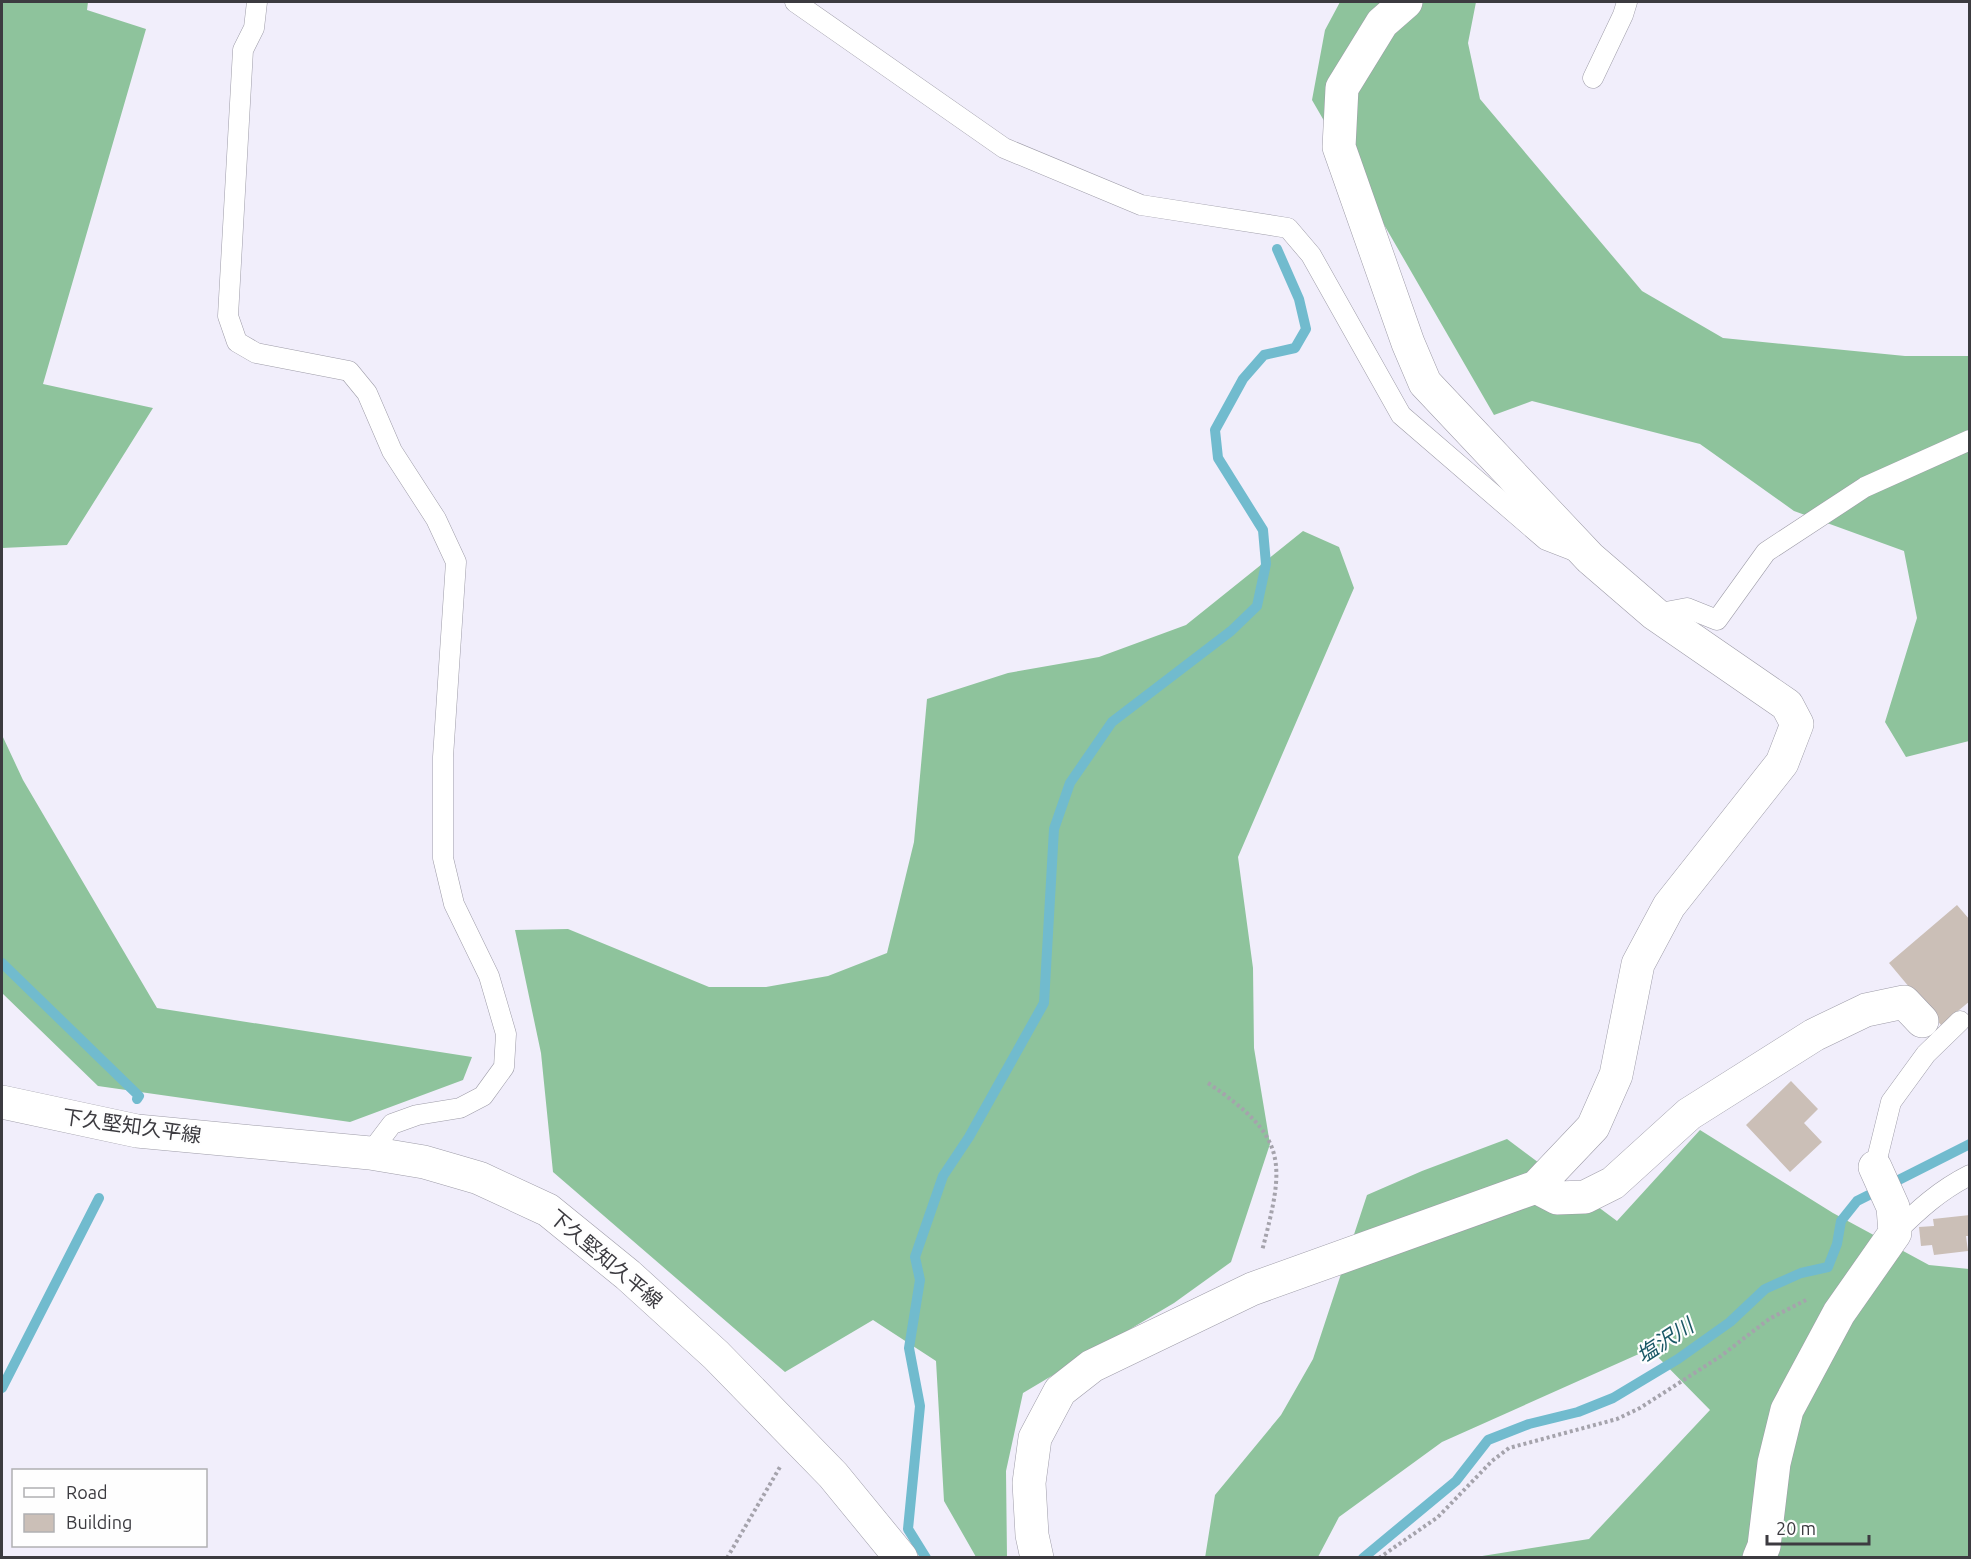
<svg xmlns="http://www.w3.org/2000/svg" width="1971" height="1559" viewBox="0 0 1971 1559" font-family="Ubuntu,'Noto Sans JP',sans-serif">
<rect width="100%" height="100%" fill="#f1eefb"/>
<!-- forest -->
<path fill="#8ec39c" d="M2,2H88L87,10L146,29L43,384L153,408L67,545L2,548Z
M1340,2H1476L1468,43L1480,99L1642,291L1723,338L1905,356H1969V741L1906,757L1885,722L1917,618L1904,551L1794,511L1700,444L1532,401L1494,415L1312,100L1325,30Z
M1303,531L1339,547L1354,588L1238,857L1253,968L1254,1048L1270,1144L1231,1262L1174,1303L1023,1393L1006,1471L1007,1557H976L944,1501L936,1361L873,1320L785,1372L553,1172L541,1053L515,930L568,929L709,987H766L828,976L887,953L914,842L927,699L1008,673L1099,657L1186,625Z
M2,735L23,780L157,1008L472,1057L463,1080L350,1122L98,1086L2,993Z
M1700,1130L1833,1213L1929,1265L1969,1269V1557H1476L1589,1539L1710,1410L1650,1349L1442,1442L1339,1517L1318,1557L1205,1558L1215,1495L1281,1415L1313,1359L1367,1195L1422,1171L1507,1139L1617,1221Z"/>
<g fill="none" stroke-linecap="round" stroke-linejoin="round">
<!-- stream -->
<path stroke="#71bbce" stroke-width="10" d="M2,963L139,1096L137,1099
M2,1388L99,1198
M926,1558L908,1529L920,1406L909,1348L920,1280L915,1257L943,1176L969,1137L1044,1003L1054,829L1070,783L1112,722L1231,631L1257,606L1266,564L1263,530L1218,458L1215,430L1243,379L1264,355L1295,348L1306,329L1299,299L1277,249
M1363,1558L1456,1481L1488,1440L1529,1424L1578,1412L1613,1398L1678,1359L1730,1322L1765,1289L1801,1273L1828,1267L1837,1244L1841,1221L1857,1201L1970,1144"/>
</g>
<!-- building -->
<path fill="#cbbfb7" d="M1957,905L1970,920V1001L1941,1025L1889,963Z
M1791,1081L1818,1109L1804,1123L1822,1142L1790,1172L1746,1125Z
M1970,1215V1236H1966L1968,1251L1934,1255L1932,1245L1921,1246L1919,1227L1934,1226L1933,1219Z"/>
<g fill="none" stroke-linecap="round" stroke-linejoin="round">
<!-- lane casing -->
<g stroke="#9e9ca8" stroke-width="21">
<path id="lane" d="M257,2L254,28L243,50L228,316L237,342L256,353L349,371L367,393L392,451L436,519L456,562L443,757V858L454,904L489,976L506,1034L504,1067L483,1096L460,1108L417,1115L392,1124L370,1153
M795,2L1004,148L1141,205L1288,228L1311,255L1401,415L1546,540L1577,552
M1593,78L1623,15L1627,2
M1655,614L1687,608L1717,620L1766,552L1865,487L1970,440
M1875,1167L1891,1102L1926,1054L1960,1021
M1895,1233C1918,1210 1940,1190 1970,1175"/>
</g>
<!-- street casing -->
<g stroke="#9e9ca8" stroke-width="34">
<path id="street" d="M1536,1187L1557,1198L1585,1197L1613,1183L1689,1114L1814,1035L1866,1010L1904,1002L1922,1021
M1037,1558L1032,1535L1029,1483L1035,1438L1060,1391L1092,1366L1252,1289L1536,1187L1593,1127L1616,1075L1638,964L1669,906L1782,763L1797,724L1787,705L1655,614L1590,558L1425,383L1408,343L1339,147L1342,88L1382,23L1406,2
M1759,1558L1764,1546L1774,1463L1787,1410L1839,1313L1895,1233L1893,1207L1875,1167"/>
</g>
<!-- secondary casing -->
<g stroke="#9e9ca8" stroke-width="34">
<path id="secondary" d="M2,1102L137,1131L370,1153L424,1162L479,1178L548,1210L628,1275L716,1355L833,1475L901,1558"/>
</g>
<!-- path -->
<path stroke="#a5a3ac" stroke-width="4" stroke-dasharray="3 3" stroke-linecap="butt" d="M1208,1083C1289,1138 1285,1162 1262,1251
M727,1558L780,1467
M1379,1558L1438,1517L1492,1461L1509,1448L1617,1419L1640,1408L1721,1356L1769,1319L1806,1300"/>
<!-- lane -->
<use href="#lane" stroke="#fff" stroke-width="20"/>
<!-- street -->
<use href="#street" stroke="#fff" stroke-width="33"/>
<!-- secondary -->
<use href="#secondary" stroke="#fff" stroke-width="33"/>
</g>
<g text-anchor="middle" stroke-width="4.5" stroke-linejoin="round" paint-order="stroke">
<!-- street labels -->
<g font-size="20" fill="#3c3b40" stroke="#fefefe">
<text transform="translate(132 1126) rotate(8)" y="7">下久堅知久平線</text>
<text transform="translate(606 1259) rotate(40)" y="7">下久堅知久平線</text>
</g>
<!-- water labels -->
<g font-size="21" font-style="italic" fill="#1a5866" stroke="#fefefe">
<text transform="translate(1665 1341) rotate(-33)" y="7">塩沢川</text>
</g>
</g>
<!-- border -->
<rect width="1971" height="1559" fill="none" stroke="#3c3b40" stroke-width="6"/>
<!-- legend -->
<rect x="12" y="1469" width="195" height="78" fill="#fefefe" stroke="#b0b0b2" stroke-width="1.5"/>
<rect x="24" y="1488" width="30" height="9" fill="#ffffff" stroke="#b0b0b2" stroke-width="1.5"/>
<text x="66" y="1499" font-size="18" fill="#3c3b40">Road</text>
<rect x="24" y="1514" width="30" height="18" fill="#cbbfb7" stroke="#b0b0b2" stroke-width="1.5"/>
<text x="66" y="1529" font-size="18" fill="#3c3b40">Building</text>
<!-- scale -->
<path d="M1767 1535v9h102v-9" fill="none" stroke="#3c3b40" stroke-width="3"/>
<text x="1776" y="1535" font-size="18" fill="#3c3b40" stroke="#fefefe" stroke-width="4.5" paint-order="stroke">20 m</text>
</svg>
